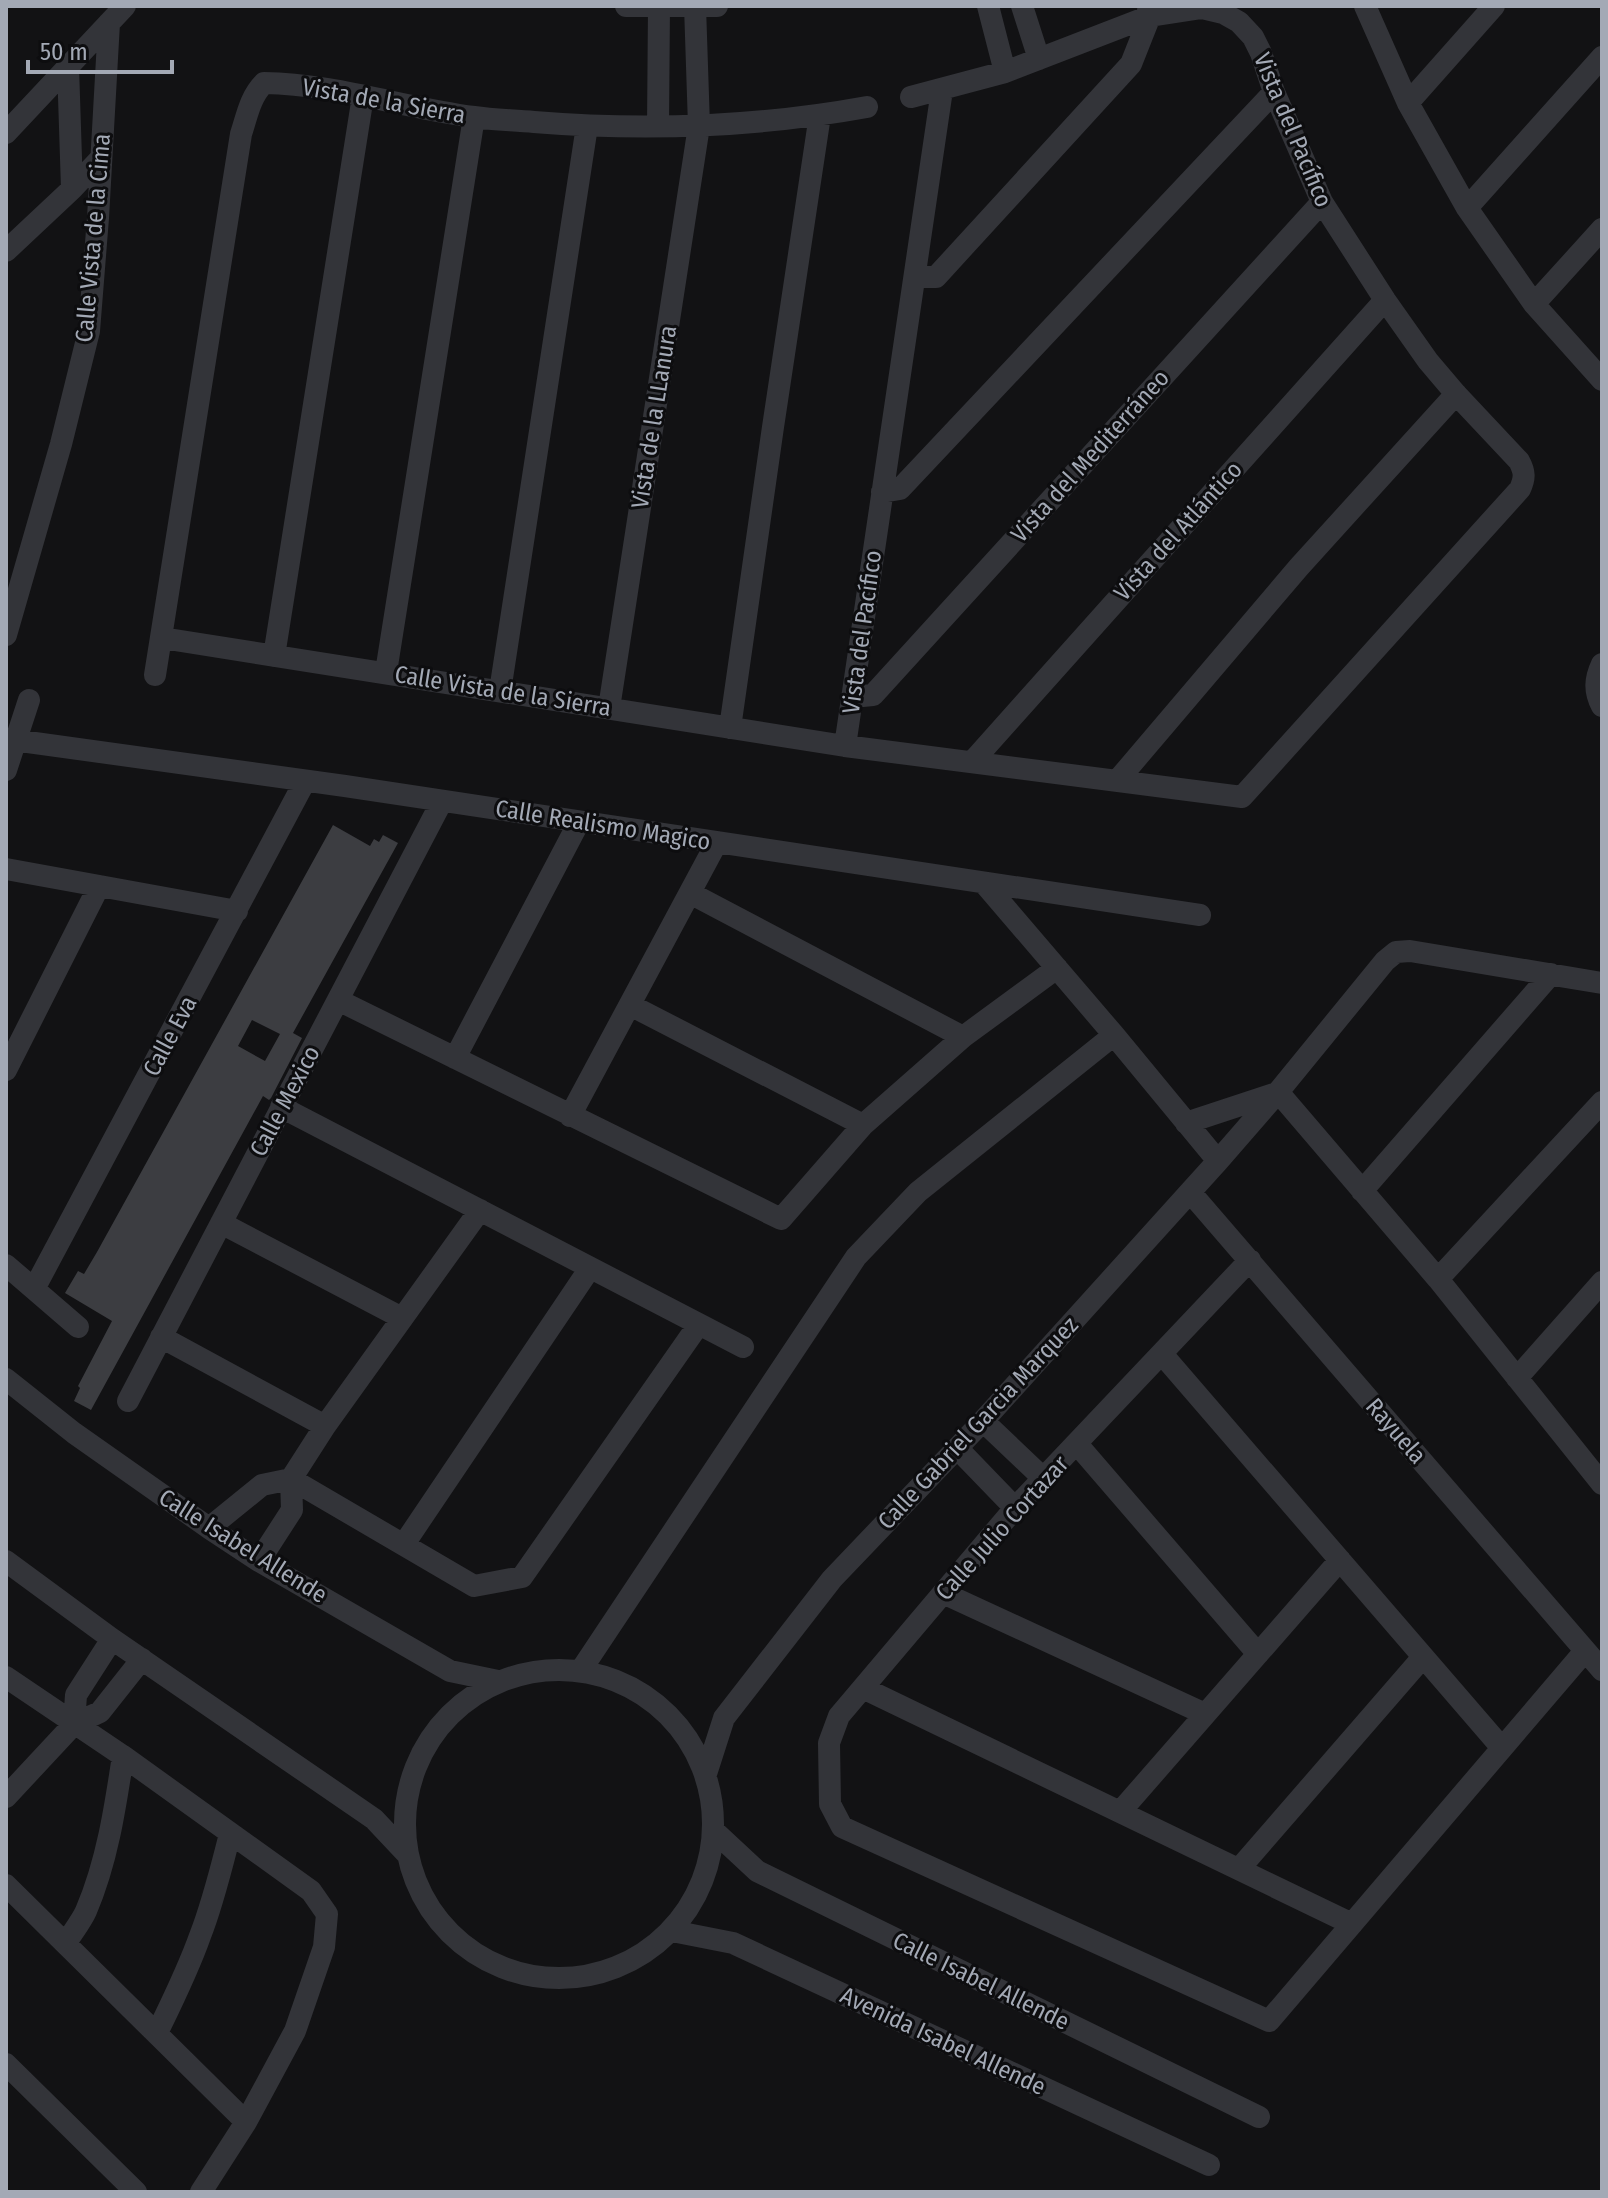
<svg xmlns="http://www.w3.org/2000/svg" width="1608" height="2198" viewBox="0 0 1608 2198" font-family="'Fira Sans Condensed',sans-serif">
<rect width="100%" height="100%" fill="#121214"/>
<!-- building -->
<path fill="#3c3d41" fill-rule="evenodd" d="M333,825L370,846L374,839L379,842L383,835L398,843L293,1033L302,1038L271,1098L269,1100L263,1096L91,1410L74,1401L80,1388L78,1386L112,1321L65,1293L78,1271L84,1274L97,1252ZM252,1020L280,1034L265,1061L238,1046Z"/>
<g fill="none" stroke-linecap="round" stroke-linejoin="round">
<!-- street -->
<path stroke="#333439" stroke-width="22" d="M626,6H717
M988,6L1005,72
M1022,6L1039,59
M1365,6L1408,103L1467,208L1534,304L1602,380
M68,66L72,189
M1408,103L1494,6
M658,126L659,6
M6,133L125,6
M1467,208L1602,57
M6,251L72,189L101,158
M915,277H936L1131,64L1150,16L1148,10
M1534,304L1602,229
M882,492L900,489L1274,92
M6,635L61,444L89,331L98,218L109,23
M162,638L845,746L1242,797L1520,489C1525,478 1525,472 1519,461L1456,394L1428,361L1385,300L1322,202L1274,92L1261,53L1253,37L1239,22L1223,13L1202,8L1150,16L1005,72L911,97
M274,656L363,96
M1602,664C1595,679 1594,691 1602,706
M386,672L474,117
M155,675L241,134C247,116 250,97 264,83C335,84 404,108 474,117C494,120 514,120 534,122C645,131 757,127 867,107
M500,691L587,126
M852,697L873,695L1322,202
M609,708L699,126L695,6
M730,728L773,427L820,115
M6,739L345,786L1200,915
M845,746L942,90
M972,762L1385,300
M6,770L29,700
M1117,781L1299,567L1456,394
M6,869L237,911
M984,883L1114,1035L1218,1161
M690,893L963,1037
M338,1000L781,1219L863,1125L963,1037L1057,968
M630,1005L863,1125
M455,1058L579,822
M6,1070L99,886
M1278,1092L1438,1279L1602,1484
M281,1107L743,1347
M570,1116L717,842
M1186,1123L1277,1093
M1362,1191L1551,974
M1190,1192L1602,1670
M221,1223L402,1318
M1250,1260L1015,1508L839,1716L829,1743L830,1804L842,1827L1269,2021L1585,1651
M6,1265L78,1327
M1438,1279L1602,1102
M34,1289L305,781
M161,1337L325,1426
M1162,1354L1502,1748
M1517,1378L1602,1282
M6,1379L74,1433L209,1528L259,1561L450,1671L498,1681
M128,1401L442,801
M983,1421L1044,1479
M1077,1444L1258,1654
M957,1448L1015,1508
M291,1479L474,1586L522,1577L699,1324
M209,1528L262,1485L291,1479
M404,1544L590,1268
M6,1561L112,1639L374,1819L406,1853
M259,1561L292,1510L291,1479L325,1426L480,1210
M943,1593L1205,1714
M405 1824a154 154 0 1 1 308 0a154 154 0 1 1-308 0Z
M581,1670L856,1257L918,1192L1114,1035
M6,1677L123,1756L311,1891L327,1914L324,1947L295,2031L246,2122L201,2192
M863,1688L1352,1924
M74,1724L76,1695L112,1639
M706,1774L724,1718L832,1579L983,1421L1218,1161L1278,1092L1385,961L1396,952L1410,951L1602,983
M6,1797L74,1724L100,1712L142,1659
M1120,1812L1340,1560
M713,1830L757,1871L1259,2117
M1239,1869L1423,1657
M6,1885L246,2122
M672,1931L733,1943L1209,2165
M66,1943C72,1933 81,1922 86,1911C107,1862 115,1809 123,1756
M157,2033C172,2002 188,1970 200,1936C213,1903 221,1869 230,1834
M6,2064L136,2192"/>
</g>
<g text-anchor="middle" stroke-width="6" stroke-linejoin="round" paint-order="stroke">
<!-- street labels -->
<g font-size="24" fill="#a3a9b5" stroke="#0d0d0f">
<text transform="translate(384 101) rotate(10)" y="8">Vista de la Sierra</text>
<text transform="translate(1293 130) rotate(67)" y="8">Vista del Pacífico</text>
<text transform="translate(93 238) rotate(-85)" y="8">Calle Vista de la Cima</text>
<text transform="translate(654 417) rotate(-81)" y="8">Vista de la LLanura</text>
<text transform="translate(1090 456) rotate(-48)" y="8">Vista del Mediterráneo</text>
<text transform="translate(1178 531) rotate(-48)" y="8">Vista del Atlántico</text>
<text transform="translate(862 632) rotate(-82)" y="8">Vista del Pacífico</text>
<text transform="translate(503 691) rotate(9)" y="8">Calle Vista de la Sierra</text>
<text transform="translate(603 825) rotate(9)" y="8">Calle Realismo Magico</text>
<text transform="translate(170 1036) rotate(-62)" y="8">Calle Eva</text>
<text transform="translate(285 1101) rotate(-62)" y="8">Calle Mexico</text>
<text transform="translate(978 1423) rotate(-47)" y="8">Calle Gabriel Garcia Marquez</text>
<text transform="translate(1396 1431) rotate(49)" y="8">Rayuela</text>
<text transform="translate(1002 1528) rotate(-48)" y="8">Calle Julio Cortazar</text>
<text transform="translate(243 1546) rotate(32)" y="8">Calle Isabel Allende</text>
<text transform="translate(981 1981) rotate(26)" y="8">Calle Isabel Allende</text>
<text transform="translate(943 2041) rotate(25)" y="8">Avenida Isabel Allende</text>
</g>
</g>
<!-- border -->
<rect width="1608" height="2198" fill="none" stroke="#a3a9b5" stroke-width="16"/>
<!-- scale -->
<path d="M28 60v12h144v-12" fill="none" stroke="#a3a9b5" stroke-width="4"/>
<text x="40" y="60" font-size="24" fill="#a3a9b5" stroke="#0d0d0f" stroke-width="6" paint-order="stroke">50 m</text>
</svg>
